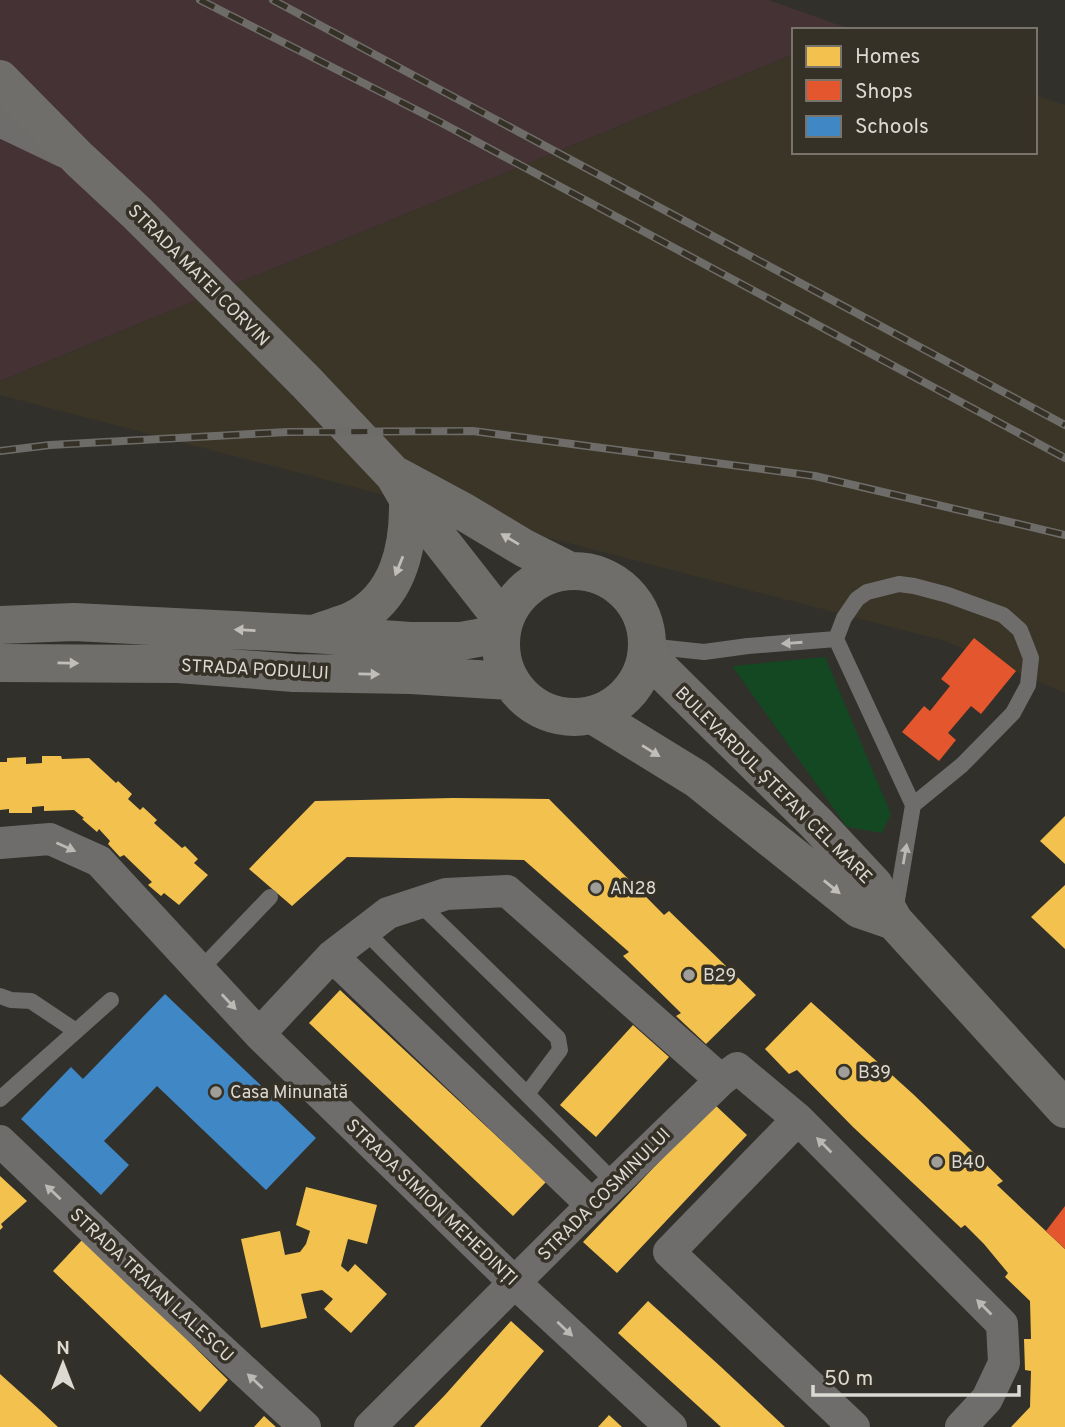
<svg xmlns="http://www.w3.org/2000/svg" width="1065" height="1427" viewBox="0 0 1065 1427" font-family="Overpass,sans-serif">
<rect width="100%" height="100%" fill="#32302a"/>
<!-- built -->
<path fill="#3b3527" d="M794,54V152H1035V95L1065,105V693L945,641L0,395V381Z"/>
<!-- industrial -->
<path fill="#443234" d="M0,0H769L853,30H794V54L0,381Z"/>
<!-- green -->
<path fill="#134822" d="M825,657L891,814L882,833L847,827L732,666Z"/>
<!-- homes -->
<path fill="#f2c14e" d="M42,756H61L62,759L89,758L116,783L118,781L132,794L128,799L140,810L143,807L157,820L154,823L182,848L185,846L198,859L194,863L208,875L179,905L164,893L161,896L148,885L152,882L124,855L120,857L108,844L110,841L99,829L97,832L82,819L84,818L74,810L44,811V806L32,807V813H9V809L0,810V762H7V758L26,757V764L42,763Z
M453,798L549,799L664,915L669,911L756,995L706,1044L676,1016L681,1013L623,956L629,952L524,860L347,857L292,906L249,869L315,801Z
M1065,816V864L1040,841Z
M1065,885V949L1031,917Z
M340,990L546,1182L513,1216L309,1023Z
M811,1002L913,1094L1003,1181L997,1185L1065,1249V1427H1011L1030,1407L1031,1371L1025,1370L1024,1339H1031L1030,1301L1005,1277L1008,1273L984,1244L965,1225L961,1228L853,1127L797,1070L789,1074L765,1049Z
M633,1025L669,1057L596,1137L560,1105Z
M714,1104L747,1135L617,1273L583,1242Z
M0,1176L27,1201L1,1224L3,1227L0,1230Z
M306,1187L377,1205L367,1244L348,1239L341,1266L348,1272L355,1264L387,1294L351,1333L324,1309L333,1299L322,1290L301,1294L307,1318L261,1328L241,1239L280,1231L285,1255L300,1252L306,1244L310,1231L296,1225Z
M82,1240L156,1309L228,1380L200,1412L53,1271Z
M648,1301L720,1366L785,1427H721L618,1333Z
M511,1321L544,1351L480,1427H414L445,1395Z
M0,1374L40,1410L58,1427H0Z
M609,1415L622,1427H598Z
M264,1416L276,1427H254Z"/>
<!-- shops -->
<path fill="#e4572e" d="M974,638L1016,671L981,714L971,706L948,733L956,740L939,761L902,732L924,706L930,711L950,686L941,679Z
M1065,1206V1249L1046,1231Z"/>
<!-- schools -->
<path fill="#3f88c5" d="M165,994L316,1138L266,1190L157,1086L104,1141L129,1165L101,1195L21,1119L71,1067L83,1079Z"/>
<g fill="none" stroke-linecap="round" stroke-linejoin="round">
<!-- lane -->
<path stroke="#6f6d6c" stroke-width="16" d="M836,639L844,618L857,599L867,592L899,584L914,586L948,595L1003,615L1020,630L1031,658L1028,685L1013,713L962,765L913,805
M648,646L704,652L748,646L836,639L913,805L895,912
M419,903L558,1038L560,1050L527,1094
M365,931L615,1183
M200,970L270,897
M0,996L11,1000L31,1001L76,1031
M0,1099L111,1000"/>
<!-- street -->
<path stroke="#6f6d6c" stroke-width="32" d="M0,121L65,152
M0,843L50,839L99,861L259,1034L515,1283L671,1427
M332,956L592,1205
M259,1034L332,956L388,913L446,894L507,891L721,1080
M798,1119L669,1252L854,1427
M0,1141L148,1282L305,1427
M370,1427L592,1205L721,1080L737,1068L798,1119L1002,1324L1004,1363L987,1399L961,1427"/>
<!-- primary -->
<path stroke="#706e6b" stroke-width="38" d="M0,79L79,159L137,213L306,382L394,475L408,499L502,619
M397,476L464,512L524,548L570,571
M501 644a73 73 0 1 1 146 0a73 73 0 1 1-146 0Z
M0,625L74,622L313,634L410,641H461L500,634
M319,632C330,628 341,625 351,621C399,598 409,547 408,499
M646,655L817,824L874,885L894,921L1065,1109
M0,663L178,664L294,673L411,675L510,681
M593,715L697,779L859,909L894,921"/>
<!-- rail casing -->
<g stroke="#6e6c68" stroke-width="8">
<path id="rail" d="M200,0L440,122L1065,458
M273,0L1065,425
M0,451L50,445L288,432L473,431L815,476L1065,535"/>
</g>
<!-- rail -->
<use href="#rail" stroke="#353127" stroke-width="5" stroke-dasharray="16" stroke-linecap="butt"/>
</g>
<!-- one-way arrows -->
<defs><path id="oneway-solid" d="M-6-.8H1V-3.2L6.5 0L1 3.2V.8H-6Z" transform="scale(1.75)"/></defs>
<g fill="#c1beb9">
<use href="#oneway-solid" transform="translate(510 539) rotate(-149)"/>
<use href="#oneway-solid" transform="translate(399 566) rotate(112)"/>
<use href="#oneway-solid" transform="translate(245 630) rotate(-177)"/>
<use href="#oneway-solid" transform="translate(68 663) rotate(1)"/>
<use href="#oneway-solid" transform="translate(369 674) rotate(1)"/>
<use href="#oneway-solid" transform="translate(651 751) rotate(32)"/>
<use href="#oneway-solid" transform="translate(832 887) rotate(39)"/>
</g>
<g fill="#bbb9b4">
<use href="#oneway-solid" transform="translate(792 643) rotate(176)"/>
<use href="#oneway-solid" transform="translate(66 847) rotate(24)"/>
<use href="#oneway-solid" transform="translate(905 854) rotate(-80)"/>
<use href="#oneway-solid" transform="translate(229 1002) rotate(47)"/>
<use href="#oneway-solid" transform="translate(824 1145) rotate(-135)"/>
<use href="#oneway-solid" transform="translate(53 1192) rotate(-137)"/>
<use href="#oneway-solid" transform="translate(984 1307) rotate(-135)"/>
<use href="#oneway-solid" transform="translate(565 1329) rotate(43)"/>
<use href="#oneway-solid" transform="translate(255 1381) rotate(-137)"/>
</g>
<!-- markers -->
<g fill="#a09e98" stroke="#353127" stroke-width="2.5">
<circle cx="596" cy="888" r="7"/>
<circle cx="689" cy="975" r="7"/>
<circle cx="844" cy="1072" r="7"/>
<circle cx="216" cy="1092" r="7"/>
<circle cx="937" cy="1162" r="7"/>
</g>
<g text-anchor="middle" stroke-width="7" stroke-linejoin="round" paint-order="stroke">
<!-- street labels -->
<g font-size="18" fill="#dcd9d3" stroke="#353127">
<text transform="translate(199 275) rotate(45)" y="6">STRADA MATEI CORVIN</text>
<text transform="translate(255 669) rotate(3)" y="6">STRADA PODULUI</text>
<text transform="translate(774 785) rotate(45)" y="6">BULEVARDUL ȘTEFAN CEL MARE</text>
<text transform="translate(604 1194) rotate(-45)" y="6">STRADA COSMINULUI</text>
<text transform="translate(432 1202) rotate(44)" y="6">STRADA SIMION MEHEDINȚI</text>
<text transform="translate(152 1285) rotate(43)" y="6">STRADA TRAIAN LALESCU</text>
</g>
<!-- poi labels -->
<g font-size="18" fill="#dcd9d3" stroke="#353127" text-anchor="start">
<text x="610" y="894">AN28</text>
<text x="703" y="981">B29</text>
<text x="858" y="1078">B39</text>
<text x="230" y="1098">Casa Minunată</text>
<text x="951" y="1168">B40</text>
</g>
</g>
<!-- legend -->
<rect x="792" y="28" width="245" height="126" fill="#353127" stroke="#78746c" stroke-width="2"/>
<rect x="806" y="46" width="35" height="21" fill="#f2c14e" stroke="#78746c" stroke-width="2"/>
<text x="855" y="63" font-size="21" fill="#dcd9d3">Homes</text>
<rect x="806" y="80" width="35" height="21" fill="#e4572e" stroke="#78746c" stroke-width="2"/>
<text x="855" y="98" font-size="21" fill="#dcd9d3">Shops</text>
<rect x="806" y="116" width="35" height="21" fill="#3f88c5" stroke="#78746c" stroke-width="2"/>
<text x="855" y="133" font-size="21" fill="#dcd9d3">Schools</text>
<!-- north arrow -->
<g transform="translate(63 1364)" stroke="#353127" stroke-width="5" paint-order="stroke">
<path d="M0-5L12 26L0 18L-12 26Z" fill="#dcd9d3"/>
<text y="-10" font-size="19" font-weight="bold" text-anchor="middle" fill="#dcd9d3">N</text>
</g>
<!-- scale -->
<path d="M813 1385v10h206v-10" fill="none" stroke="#dcd9d3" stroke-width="3.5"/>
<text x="824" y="1385" font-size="21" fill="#dcd9d3" stroke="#353127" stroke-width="5" paint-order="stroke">50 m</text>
</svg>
